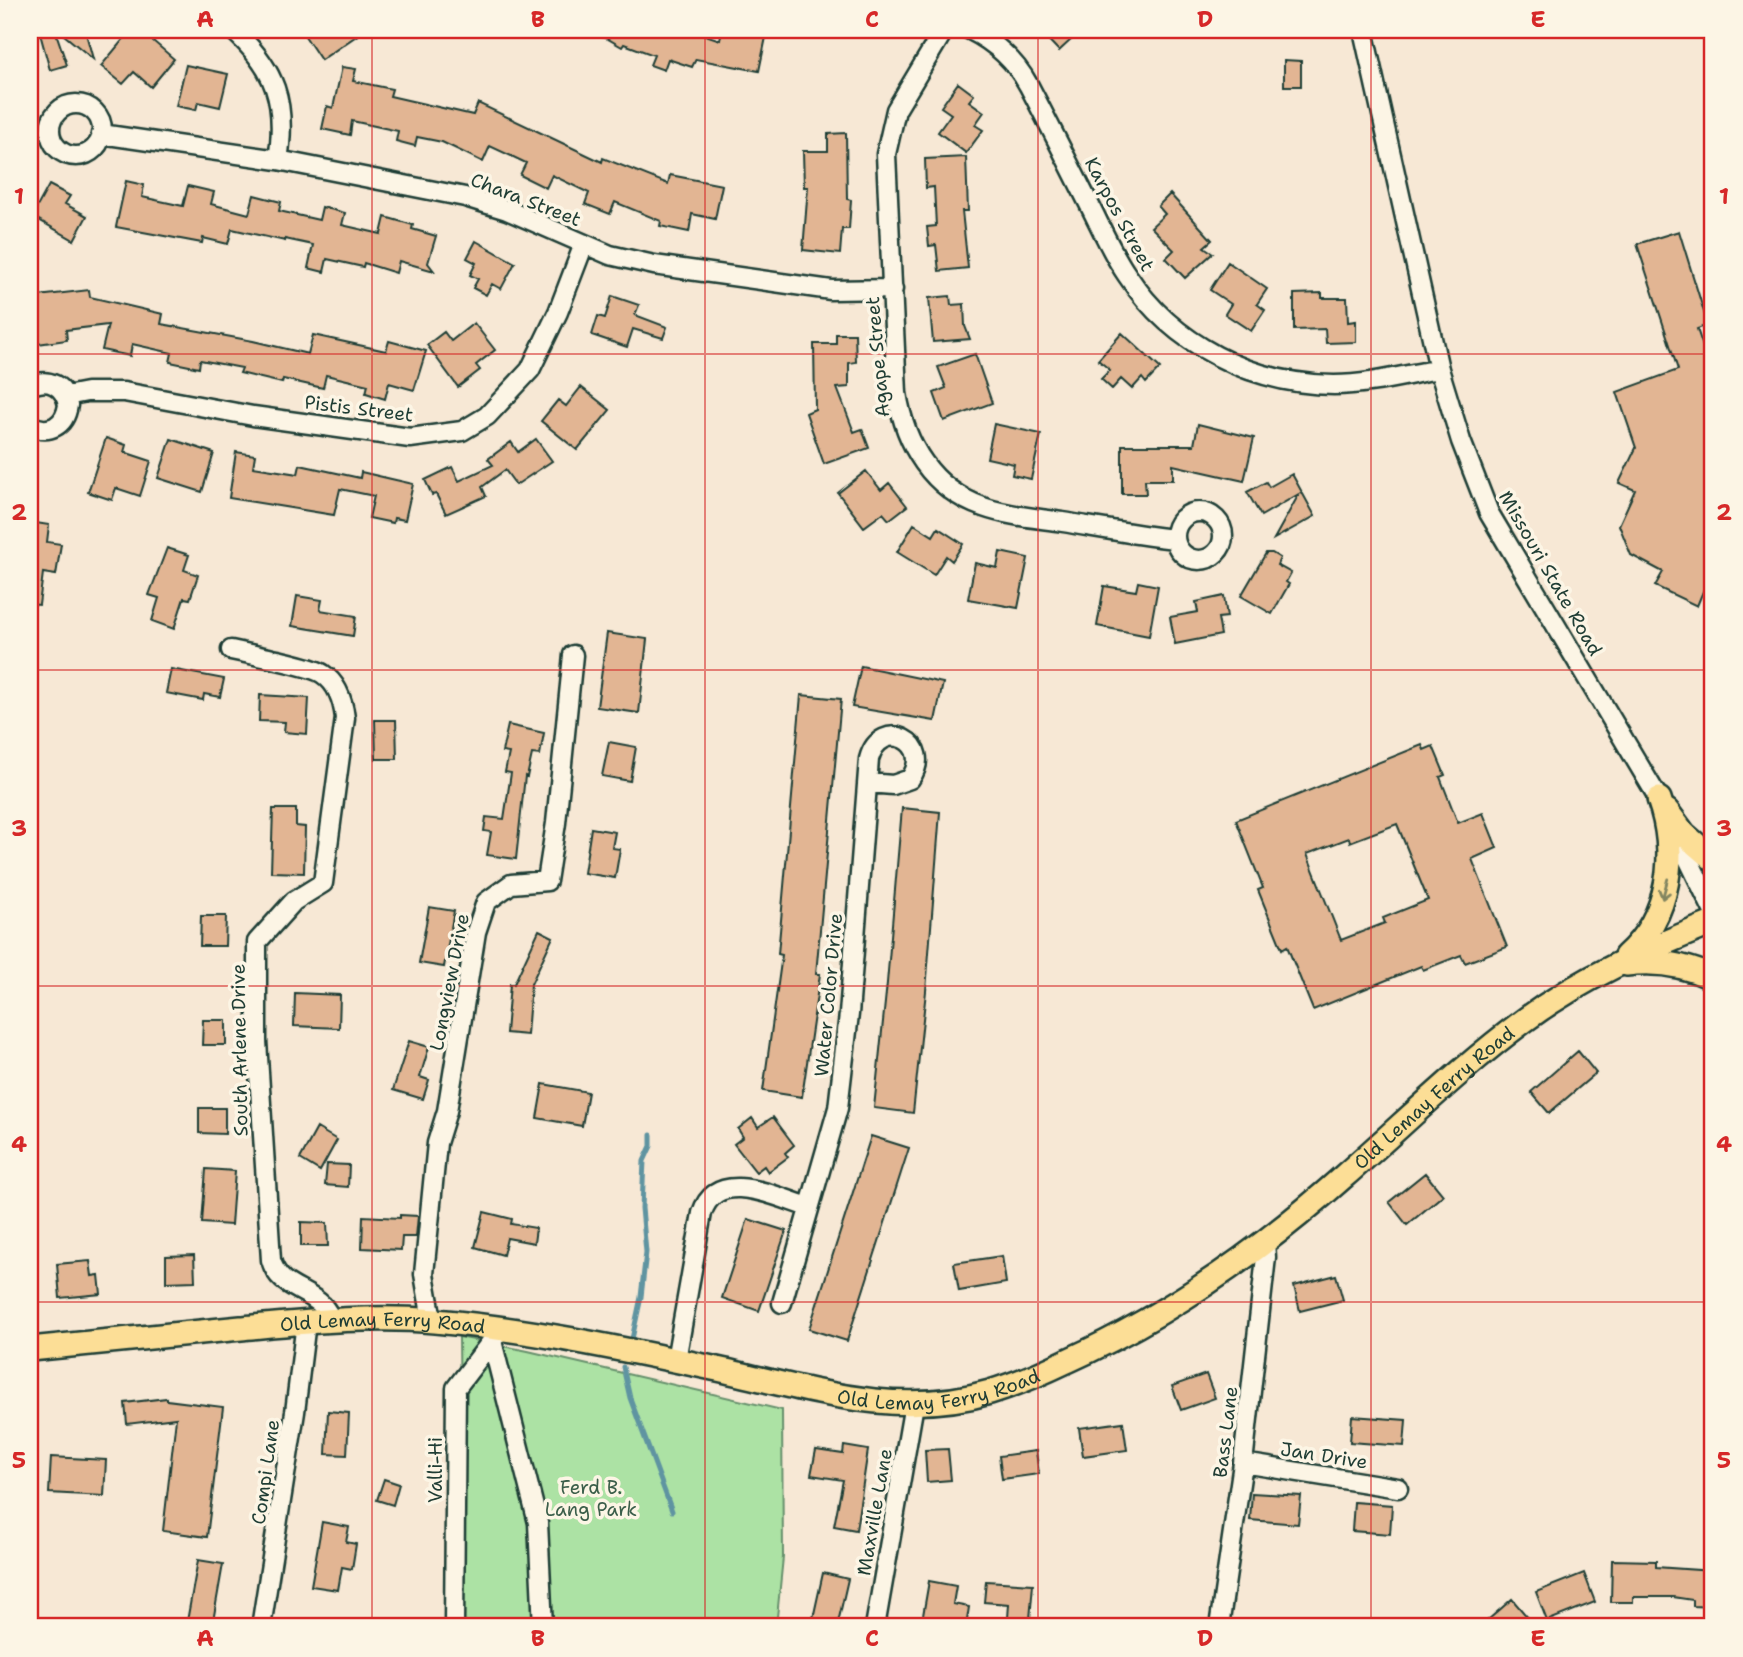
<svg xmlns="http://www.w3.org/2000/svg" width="1743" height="1657" viewBox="0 0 1743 1657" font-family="'Shantell Sans',sans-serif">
<rect width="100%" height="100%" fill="#f7e8d5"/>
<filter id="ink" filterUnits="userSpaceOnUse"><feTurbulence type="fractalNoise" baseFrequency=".0143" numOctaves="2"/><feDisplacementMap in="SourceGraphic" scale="14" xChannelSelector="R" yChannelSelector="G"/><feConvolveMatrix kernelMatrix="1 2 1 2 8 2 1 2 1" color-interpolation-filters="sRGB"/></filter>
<g filter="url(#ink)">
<!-- green -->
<path fill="#ace2a4" stroke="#66906c" stroke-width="2" d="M459,1337L528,1351L782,1410L783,1557L776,1627H463Z"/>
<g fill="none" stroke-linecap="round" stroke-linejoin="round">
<!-- stream -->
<path stroke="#5f94a1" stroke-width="5" d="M632,1339L641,1297L646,1252L642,1208L643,1183L644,1161L651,1146V1135
M623,1367L630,1398L672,1511"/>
</g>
<!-- building -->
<path fill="#e2b593" stroke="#1f3d34" stroke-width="2" fill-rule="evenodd" d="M39,30H55L67,65L50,70Z
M58,30H85L93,59Z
M131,30H162L153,41L174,59L151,87L134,72L123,84L101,66Z
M301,30H365L321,60Z
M589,30H691L720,40L722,30H742L741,33L766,37L759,71L696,59L692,67L668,59L664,70L650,65L654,55L624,44L622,47L608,39L588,32Z
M1039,30H1064L1072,39L1059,51Z
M1284,60L1301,61V86H1284Z
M186,65L228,74L220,107L198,102L196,110L176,106Z
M342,67L356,69L353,81L392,89L390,96L473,115L478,103L602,162L603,158L668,184L670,175L722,185L715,219L692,214L689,232L660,226L661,221L615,202L610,214L585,204L589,193L552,175L546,188L520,175L526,163L490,146L483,162L442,142L417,137L415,146L396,141L398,131L352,121L350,135L322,129L327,106L333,108Z
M958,83L974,95L969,101L984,112L975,125L983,130L966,153L938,132L951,114L941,107Z
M846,133L847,199L851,200L849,229H842L840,254L803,250L808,187H804L803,151H828V134Z
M966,157L968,211H962L968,268L939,271L936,245L929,246L927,227L936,226L934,187L926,188L925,159Z
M126,181L144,185L142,197L183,206L188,186L214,192L211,204L249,214L254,195L281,202L279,211L319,220L322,207L345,213L342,225L381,234L385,217L413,225L412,229L436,236L428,263L434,271L399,261L396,273L364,263L363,267L327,259L324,272L308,268L313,245L285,239V241L232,229L228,244L203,238L202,243L116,227Z
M49,185L70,196L65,204L87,216L74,240L32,216Z
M1170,194L1212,240L1204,247L1213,253L1185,278L1166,258L1174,250L1151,227L1165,214L1158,206Z
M1679,231L1708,325L1697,329L1708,361L1713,360V594L1704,589L1697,606L1655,586L1663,572L1631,555L1619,525L1635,490L1619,483L1636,448L1617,392L1678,370L1637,244Z
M476,241L515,263L501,289L492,284L486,295L473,288L478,279L470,275L476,263L467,258Z
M1228,262L1267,289L1257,304L1265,310L1251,331L1225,314L1231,304L1210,290Z
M89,290L90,297L163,314L161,324L253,341L308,354L313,335L386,351L389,341L426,351L414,390L389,383L385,399L366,393L368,385L326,375L323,388L283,379L282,383L240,373L242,368L200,360L199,368L170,362L172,353L132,344L130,356L102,350L108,325L66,330L67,340L30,345V297Z
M1322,293V298H1347L1348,322L1356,321V342L1326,343L1325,329L1294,330V294Z
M612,296L639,305L635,315L667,327L663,338L633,329L627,347L592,335L598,316L605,318Z
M950,296L951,305L964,304L965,326L970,339L933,342L929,298Z
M474,323L495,350L476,365L480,370L458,387L427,345L444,332L451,341Z
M1122,333L1160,368L1146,383L1142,378L1132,389L1121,379L1112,389L1101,379L1110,370L1098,360Z
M836,334H855L856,362L849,363V387L837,388L854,432L862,429L869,448L824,464L806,413L815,409L814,344H836Z
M975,354L992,403L944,421L934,393L946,388L938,367Z
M581,387L610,410L577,450L541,421L558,400L566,406Z
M994,424L1041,434L1031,479L1012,475L1014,464L987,458Z
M1198,424L1254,438L1244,481L1173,465V480H1145L1146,494H1122V445H1194Z
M106,438L126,445L124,452L151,461L140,496L116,488L112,500L88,492Z
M171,439L214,453L202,492L158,478Z
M536,439L552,461L516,485L505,470L482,487L486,496L446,514L436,494L432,495L425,480L452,467L459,481L493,465L488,459L511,442L518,452Z
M236,452L255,455L253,467L298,474L300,465L360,478L361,472L413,484L405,520L394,518L393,523L369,518L374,496L340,489L334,515L229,498Z
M866,471L881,490L889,483L907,506L889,520L883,513L864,527L838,493Z
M1292,474L1315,516L1274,539L1299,494L1261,516L1247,492L1266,482L1269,487Z
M30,522L49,525L47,542L61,544L56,575L43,573L39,605L30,604Z
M914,524L933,536L938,528L963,544L952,561L946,556L934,575L897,552Z
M167,548L189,555L184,570L198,575L190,599L184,598L174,629L152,621L159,598L149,595Z
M1000,552L1028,558L1018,608L968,599L975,563L997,568Z
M1266,553H1272L1280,558L1277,565L1291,573L1286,582L1289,584L1272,614L1241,596Z
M1138,582L1158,586L1149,636L1097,626L1104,586L1136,591Z
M297,596L322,600L320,610L356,616L353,636L292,626Z
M1224,596L1227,617L1218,618L1221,635L1175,644L1170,617L1198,612L1196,602Z
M607,633L647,639L639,713L597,707Z
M861,666L943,683L935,721L852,707Z
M171,669L224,679L220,697L204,694L203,700L166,693Z
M260,695L309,698L307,734L284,732L285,722L259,721Z
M801,695L841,699L816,974H820L802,1097L763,1091L782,955L778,954Z
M375,720H396L397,759H376Z
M508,725L544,733L540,755L532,754L527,777L525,776L516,859L487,855L491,832L484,831L486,817L504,819L511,773L505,772L509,753L502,752Z
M609,742L636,747L630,781L602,776Z
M1422,745L1424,750L1433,746L1445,775L1440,777L1458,823L1483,813L1497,848L1472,859L1507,947L1465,963L1461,955L1423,970L1421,966L1313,1010L1287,946L1282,949L1258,890L1263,888L1236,820ZM1397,824L1428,900L1383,918L1385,923L1341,940L1307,854L1349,838L1350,842Z
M902,808L940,812L926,991L913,1113L874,1108L887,983Z
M273,809H296V826L305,827L304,873L271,872Z
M591,828L615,832L612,848L620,849L615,878L584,873Z
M429,907L454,911L444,967L419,963Z
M201,916H226L225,946H200Z
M539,930L553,937L531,984L527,1035L506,1033L510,984H514Z
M295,993L340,995L339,1028L294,1026Z
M203,1020H226V1045H202Z
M409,1041L429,1047L420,1077L429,1080L423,1099L393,1090Z
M1578,1051L1596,1073L1549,1113L1531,1092Z
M543,1084L588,1092L582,1126L537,1118Z
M199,1108H225V1134L199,1133Z
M773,1117L794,1145L785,1153L788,1157L768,1172L764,1166L756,1172L734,1144L743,1137L738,1129L752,1118L758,1127Z
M317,1128L337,1140L320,1171L300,1159Z
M871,1136L909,1148L847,1341L809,1329Z
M327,1164L349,1165L348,1187L325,1185Z
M206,1169L235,1171L231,1225L202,1223Z
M1425,1173L1443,1195L1407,1225L1389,1202Z
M484,1212L512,1219L511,1224L536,1228L534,1243L507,1238L503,1255L475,1247Z
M400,1215L418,1216L416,1237H402L401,1250L362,1248L363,1216L400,1218Z
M748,1219L786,1231L759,1311L722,1298Z
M301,1222L327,1223L328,1246H301Z
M194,1255L195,1281L166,1282V1256Z
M1002,1256L1006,1283L959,1291L954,1263Z
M90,1261L92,1276L99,1275L101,1294L60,1298L57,1264Z
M1336,1275L1343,1300L1300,1311L1294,1286Z
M1206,1374L1215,1398L1181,1410L1172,1386Z
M167,1398V1400L223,1407L207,1537L163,1531L176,1418L127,1424L125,1403Z
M328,1411L349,1413L347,1455L326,1454Z
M1352,1416L1406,1420L1404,1446L1350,1442Z
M1123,1422L1127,1450L1083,1456L1079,1428Z
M844,1446L868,1450L856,1530L834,1526L843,1480L811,1475L816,1450L843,1454Z
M948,1449L951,1480L927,1482L925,1450Z
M1036,1451L1039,1474L1002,1479L999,1456Z
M51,1457L106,1460L104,1496L49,1493Z
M384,1479L399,1484L393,1505L377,1500Z
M1252,1493L1301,1496L1298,1524L1250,1520Z
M1354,1502L1392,1505L1390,1534L1352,1531Z
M322,1522L349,1527L346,1542L356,1544L352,1569L342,1567L338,1590L311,1586Z
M198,1560L223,1564L212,1627H186Z
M1612,1560L1656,1561V1567L1713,1571V1607L1693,1606V1600L1673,1597H1633V1602H1611Z
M823,1573L848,1579L837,1627L812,1623Z
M1584,1573L1595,1602L1547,1621L1536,1592Z
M929,1581L956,1586L953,1604L969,1607L966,1627H921Z
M986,1581L1033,1584L1030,1619L1008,1618L1009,1604L984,1602Z
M1512,1599L1536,1627H1480Z"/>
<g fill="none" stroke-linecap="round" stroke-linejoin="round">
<!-- minor casing -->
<g stroke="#1f3d34" stroke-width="23">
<path id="minor" d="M233,30C276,69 287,103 278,160
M944,30L896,110L886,154L897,393C905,445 932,489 983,507C1008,516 1037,518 1063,522C1100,528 1137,535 1174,539
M970,30C996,43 1015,60 1029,86C1049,124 1068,162 1087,200C1100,225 1111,252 1127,275C1173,345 1251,384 1334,385C1368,385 1405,375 1439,369
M1363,30L1439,369L1461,441L1489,513L1659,799L1713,910
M50 130a26 26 0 1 1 52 0a26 26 0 1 1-52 0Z
M101,134L278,160L465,197L507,210L610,255L654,265L831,290L893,289
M30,386C48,377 64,385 68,405C65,426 49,435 30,425
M66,396L87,392H124L253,416L410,438L462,431L487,416L530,370L558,312L584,244
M1175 536a24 24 0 1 1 48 0a24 24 0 1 1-48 0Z
M231,650C248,654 313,666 323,674C338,684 343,701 345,718L323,883L294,901L257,942V1041L271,1260C279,1288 303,1287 322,1305C326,1309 329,1315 332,1320
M782,1303L838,1108L849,1014L869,759C881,715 936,743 910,779L893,785L868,783
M432,1320L424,1274L437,1143L447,1111L476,932L486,902L511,884L547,881L556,823L573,655
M492,1341L538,1523L543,1627
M676,1360L702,1213C717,1166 778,1198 809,1207
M1243,1463L1398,1488
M261,1627L295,1412L306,1322
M454,1627L456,1388L501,1329
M875,1627L914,1404
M1219,1627L1243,1463L1266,1257L1265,1242"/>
</g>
<!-- major casing -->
<g stroke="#1f3d34" stroke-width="28">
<g id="major">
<path d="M1667,811L1684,834L1713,859"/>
<path d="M1626,956C1671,916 1678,853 1659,799"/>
<path d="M1626,964C1657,960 1686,965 1713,978"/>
<path id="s1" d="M30,1349C100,1342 171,1335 241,1328C306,1322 370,1315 435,1321C527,1329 618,1348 708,1367C803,1387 894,1420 990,1392C1017,1384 1042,1373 1067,1361C1169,1315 1260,1251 1343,1177C1404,1124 1460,1068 1525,1020C1582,978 1647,949 1713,923"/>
</g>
</g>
<!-- minor -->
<use href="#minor" stroke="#fcf5e5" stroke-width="18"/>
<!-- major -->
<use href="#major" stroke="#fcde96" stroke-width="23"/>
</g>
<!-- one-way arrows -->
<defs><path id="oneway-shaft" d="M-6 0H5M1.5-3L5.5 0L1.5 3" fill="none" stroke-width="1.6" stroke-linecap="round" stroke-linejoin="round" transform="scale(1.75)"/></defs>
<use stroke="#828560" href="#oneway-shaft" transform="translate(1665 889) rotate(105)"/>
</g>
<!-- grid -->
<path fill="none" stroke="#d62828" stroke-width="2" stroke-opacity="0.55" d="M372,30V1627M705,30V1627M1038,30V1627M1371,30V1627M30,354H1713M30,670H1713M30,986H1713M30,1302H1713"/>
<g text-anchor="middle" stroke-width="7" stroke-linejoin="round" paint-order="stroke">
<!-- street labels -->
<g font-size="19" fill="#1f3d34" stroke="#fcf5e5">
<text transform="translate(526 199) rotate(21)" y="7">Chara Street</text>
<text transform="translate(1120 214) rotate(62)" y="7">Karpos Street</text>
<text transform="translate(877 357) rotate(-95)" y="7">Agape Street</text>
<text transform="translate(359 408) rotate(7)" y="7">Pistis Street</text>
<text transform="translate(1551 573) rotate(60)" y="7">Missouri State Road</text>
<text transform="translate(449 982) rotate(-79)" y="7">Longview Drive</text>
<text transform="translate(828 995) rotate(-85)" y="7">Water Color Drive</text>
<text transform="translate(239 1050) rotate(-91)" y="7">South Arlene Drive</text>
<text dy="7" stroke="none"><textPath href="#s1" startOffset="1507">Old Lemay Ferry Road</textPath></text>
<text dy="7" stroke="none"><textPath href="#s1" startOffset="354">Old Lemay Ferry Road</textPath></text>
<text dy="7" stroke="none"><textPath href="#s1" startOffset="919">Old Lemay Ferry Road</textPath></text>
<text transform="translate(1225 1432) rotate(-83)" y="7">Bass Lane</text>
<text transform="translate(1324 1455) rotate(9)" y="7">Jan Drive</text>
<text transform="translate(435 1470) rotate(-90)" y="7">Valli-Hi</text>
<text transform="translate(265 1472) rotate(-82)" y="7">Compi Lane</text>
<text transform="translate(874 1512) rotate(-80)" y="7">Maxville Lane</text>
</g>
<!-- park labels -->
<g font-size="19" fill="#3b5e4a" stroke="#fcf5e5">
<text x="591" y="1494">Ferd B.<tspan x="591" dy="22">Lang Park</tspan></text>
</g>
</g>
<!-- margin -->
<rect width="1743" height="1657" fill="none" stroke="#fcf5e5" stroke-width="77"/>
<rect x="38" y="38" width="1666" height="1580" fill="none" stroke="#d62828" stroke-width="2.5"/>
<g font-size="23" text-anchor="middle" font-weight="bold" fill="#d62828">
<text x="205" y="27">A</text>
<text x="538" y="27">B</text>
<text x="872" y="27">C</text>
<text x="1205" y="27">D</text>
<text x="1538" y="27">E</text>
<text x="19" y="204">1</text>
<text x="1724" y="204">1</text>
<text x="19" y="520">2</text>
<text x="1724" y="520">2</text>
<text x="19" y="836">3</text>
<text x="1724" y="836">3</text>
<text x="19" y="1152">4</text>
<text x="1724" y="1152">4</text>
<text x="19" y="1468">5</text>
<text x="1724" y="1468">5</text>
<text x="205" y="1646">A</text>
<text x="538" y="1646">B</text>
<text x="872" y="1646">C</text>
<text x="1205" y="1646">D</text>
<text x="1538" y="1646">E</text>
</g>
</svg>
